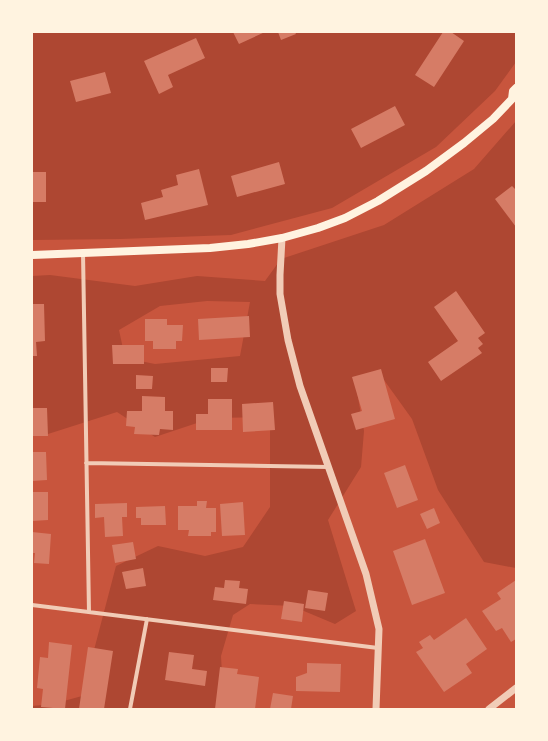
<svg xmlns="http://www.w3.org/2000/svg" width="548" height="741" viewBox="0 0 548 741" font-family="'Sofia Sans Condensed',sans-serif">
<rect width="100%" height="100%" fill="#c8553d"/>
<!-- green -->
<path fill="#ae4732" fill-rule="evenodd" d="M32,32H516V62L495,91L436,147L332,208L231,235L120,239L32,240Z
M516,121V568L484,562L438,490L412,419L384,380L357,392L364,431L361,467L328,520L356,611L335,624L292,606L250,604L233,615L221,656L224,709H32V706L53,704L82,696L116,566L158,546L205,556L243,547L270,507V417L212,418L155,437L117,412L48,434L32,419V276L50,275L135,286L197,276L265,281L281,259L384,225L474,169ZM207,301L250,302L240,356L155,364L125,358L119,330L160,306Z"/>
<!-- building -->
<path fill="#d67c66" d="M233,32H265L239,44Z
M278,32H295L296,34L281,40Z
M443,32H451L464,41L434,87L415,75Z
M196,38L205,58L168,75L173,87L159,94L144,61Z
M105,72L111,93L76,102L70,81Z
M395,106L405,125L361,148L351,129Z
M279,162L285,184L237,197L231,176Z
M199,169L208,205L145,220L141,203L163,197L161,190L178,185L176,175Z
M32,172H46V202H32Z
M512,186L516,190V227L495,199Z
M456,291L485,333L478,338L483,344L478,348L482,353L441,381L428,362L458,341L434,307Z
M32,304H44L45,341L36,342L37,356H32Z
M249,316L250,337L199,340L198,319Z
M145,319H167V325H183L182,341H176V349H153V341H145Z
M112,345H144V364H113Z
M211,368H228L227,382H211Z
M381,369L395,419L356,430L351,414L362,411L352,377Z
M136,375L153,376L152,389H136Z
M142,396L165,397V411H173V430L160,429L159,435L134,434L135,427L126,426L127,411H142Z
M208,399H232V430H196V414H208Z
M273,402L275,430L243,432L242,404Z
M32,408H47L48,436H32Z
M32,452H46L47,480L32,481Z
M405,465L418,500L397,508L384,473Z
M32,492H48V520L32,521Z
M197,501H207L206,508H216V532H211V536H188L189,530H178V506H197Z
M243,502L245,535L222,536L220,504Z
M127,503V517H122L123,536L105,537L104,517L95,518V504Z
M165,506L166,525H141V518H136V507Z
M434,508L440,523L427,529L420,514Z
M32,532L51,534L49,564L34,563L35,553H32Z
M425,539L445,593L412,605L393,551Z
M133,542L136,559L115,563L112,545Z
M143,568L146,586L126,589L122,572Z
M225,580L240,581L239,588L248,589L246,604L213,600L215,587L224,588Z
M516,580V639L511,642L502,628L496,631L482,611L501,599L497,593Z
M308,590L328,593L325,611L305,608Z
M284,601L304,604L302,622L281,619Z
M466,618L487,649L466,664L472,673L444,692L416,652L423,648L419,642L430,635L434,640Z
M49,642L72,645L65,709L41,707L43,689L37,688L40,657L48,658Z
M88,647L113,651L104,709H79Z
M169,652L194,655L192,669L207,671L205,686L165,680Z
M307,663L341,664L340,692L296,691V677L307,673Z
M220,667L238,669L237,674L259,677L255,709H215Z
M273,693L293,696L291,709H270Z"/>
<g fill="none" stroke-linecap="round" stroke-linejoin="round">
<!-- minor -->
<path stroke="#f1ccb7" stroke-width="4" d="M83,253L89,612
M86,463L329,467
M32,605L378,648
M130,709L147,619"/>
<!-- tertiary -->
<path stroke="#f1ccb7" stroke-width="7" d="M282,238L280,275V294L288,340L300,386L366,574L379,629L376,709
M489,709L516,688"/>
<!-- secondary -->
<path stroke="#fff3e0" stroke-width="8" d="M32,255L210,248L248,244L282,238L318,228L345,218L378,201L426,171L464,143L493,119L512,99L513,91L516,88"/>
</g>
<!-- border -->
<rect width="548" height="741" fill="none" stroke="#fff3e0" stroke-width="66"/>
</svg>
